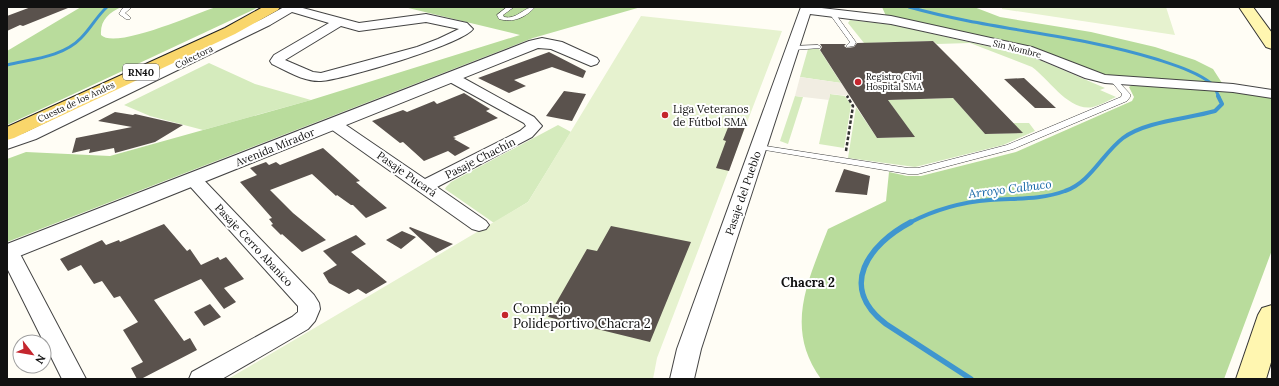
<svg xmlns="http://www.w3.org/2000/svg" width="1279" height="386" viewBox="0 0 1279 386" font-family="Lora,serif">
<rect width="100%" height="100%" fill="#fffdf5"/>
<!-- green -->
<path fill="#d5ebbd" d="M850,20L894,25L1030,56L1105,88L1100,90L1116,97C1109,100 1101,105 1093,107C1069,112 1049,79 1032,67L970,43L937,44L933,41L864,43L848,23Z
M808,49H819L841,83L800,77Z
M209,63L255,84L311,100L203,130L150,116L124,105Z
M830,94L845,96L851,105L844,148L819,144Z
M795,96L803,97L788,144L780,141Z
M953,98L985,134L1022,133L1013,123H1029L1035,131L1003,145L915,167L848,158L856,107L877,138L914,137L888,100Z
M558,125L571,132L528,202L494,223L445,189L446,187L451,182Z"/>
<!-- forest -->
<path fill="#b9dc9c" d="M81,7H121C109,13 100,20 101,35C115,50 197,13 216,7C225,5 248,7 259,7L7,125V51Z
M404,7H641L533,38L7,242V159L26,152L110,156L311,100L520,35Z
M882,7H974L1000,17L1091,32L1155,47L1195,60L1213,69L1222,83L1112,77L1095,73L1036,49L886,16Z
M1132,85L1240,92L1272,98V250L1224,379H821C784,328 808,281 828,229L886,201L889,172L907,176H921L1016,152L1132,101L1134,97L1129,87Z"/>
<!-- pitch -->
<path fill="#e6f2cf" d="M1002,7H1166L1175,35L1002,9Z
M641,16L782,31L657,358L653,379H228L528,202Z"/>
<!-- plaza -->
<path fill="#f1ede2" d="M800,77L841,83L850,96L830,94L829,100L795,96Z"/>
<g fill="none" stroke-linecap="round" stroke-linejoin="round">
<!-- stream-far2 -->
<path stroke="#3f96cf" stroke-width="3" d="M909,7C990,30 1076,34 1156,59C1174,65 1198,72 1212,84C1215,87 1217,93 1219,97
M7,65C32,59 63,57 81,38C91,28 97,16 107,7"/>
<!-- stream-far1 -->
<path stroke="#3f96cf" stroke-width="4" d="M909,223C934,210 962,202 990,200C1015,198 1041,200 1065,191C1091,182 1102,154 1123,138C1146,121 1187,119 1215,111L1222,104L1218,96"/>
<!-- stream -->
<path stroke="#3f96cf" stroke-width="5.5" d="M911,222C869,244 837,287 886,324L971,379"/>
</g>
<!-- building -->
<path fill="#5a524d" d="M31,7H68V8L23,26L20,25L7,31V16Z
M933,41L957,65L1023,133L985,134L953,98L888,100L915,137L877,138L820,50L822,47L820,44H846L844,46L847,48L854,47L857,43Z
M549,52L586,71L583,78L552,67L514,80L526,86L509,93L478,78Z
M1024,78L1056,108H1035L1004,79Z
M564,91L586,94L572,121L546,116Z
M464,93L490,109L486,111L498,118L453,137L456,138L454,139L470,148L455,156L448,151L424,161L403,142L400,143L372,121L403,110L407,112L434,101L437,104Z
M115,112L133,115L135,114L183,125L155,142L115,153L114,148L89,153L90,149L72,153L76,138L132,127L98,121Z
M729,125L745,127L729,171L716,168L726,141L723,140Z
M323,148L360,181L356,182L387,208L366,218L353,205H351L337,195L336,196L312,174L270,190L293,213L326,240L302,252L282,234L281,235L271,225L273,224L269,219L272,218L240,182L257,175L250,168L266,162L269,165L276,162L280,165Z
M844,169L870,176L867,195L835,192Z
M164,224L187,251L190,249L201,265L218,257L220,260L226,257L244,279L224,288L236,302L224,309L201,279L154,300L184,341L190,338L197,350L141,379H137L131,368L143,362L123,330L138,322L120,296L114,298L102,281L94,284L81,265L68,271L60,259L102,240L106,245L119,240L120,242Z
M611,226L691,242L650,342L548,317L587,249L597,251Z
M410,227L453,244L436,253L409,228Z
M402,231L416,237L401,249L386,240Z
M356,235L366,244L351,252L387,282L366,294L358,289L349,294L329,283L323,273L337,265L323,251Z
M210,304L221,317L204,326L194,312Z"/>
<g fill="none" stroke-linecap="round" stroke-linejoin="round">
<!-- service casing -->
<g stroke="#444" stroke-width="1">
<path id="service" d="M125,7H132L125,13L130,17V19H126L119,14L122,9Z
M507,7H514L503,15L504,17C517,20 523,7 535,7C525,18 513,23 499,19L497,15Z
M830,12H834L855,41L856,42L854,46L847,47L846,46L850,42L829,13Z
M818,45L821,47L820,48L793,50L790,48L793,46Z
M1114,78L1116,79L1130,94V97L1127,101L1013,149L918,174H908L759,149L755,147L759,145L908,168H918L1007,145L1121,97L1122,94L1110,80Z"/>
</g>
<!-- minor casing -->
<g stroke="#444" stroke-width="2">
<path id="minor" d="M284,7H299L359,23L426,14L467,23L473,29C463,44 342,80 321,81C304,82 287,71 272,64L270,61L274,55L329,23L292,12L270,25L36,139L7,149V139L24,133L262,19ZM426,22L459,29L438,39L417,47L321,73L313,72L285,60L341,26L359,31Z
M801,7H813L891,16L1032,47L1105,75L1233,84L1272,90V98L1233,92L1105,83L1085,78L1028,54L891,24L810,14L701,349L694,379H670L677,349Z
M451,73L456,74L534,117L542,126L532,137L437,187L486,221L489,225L486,229L479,231L472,229L328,127L326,124L328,121L334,119L340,121L425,179L520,131L526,126L524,123L446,80L444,77L446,74Z
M193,174L199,175L314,295L319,303L320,309L315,321L308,329L222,379H189L192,372L292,317L298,312V306L187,183L184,179L187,175Z
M9,245L16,247L19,252L86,379H62L7,268V246Z"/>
</g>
<!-- tertiary casing -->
<g stroke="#444" stroke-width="2">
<path id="tertiary" d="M542,38L562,42L597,58L599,61L597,64L591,66L551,49L538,48L7,261V244L529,41Z"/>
</g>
<!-- secondary casing -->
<g stroke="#333" stroke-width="2">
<path id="secondary" d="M1239,7H1253L1272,33V49L1266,47Z
M1272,305V359L1266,379H1236L1258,315L1262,308Z"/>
</g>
<!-- primary casing -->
<g stroke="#222" stroke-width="2">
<path id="primary" d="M263,7H280L278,10L235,34L14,138L7,140V127L225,28Z"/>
</g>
<!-- path-far1 -->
<path stroke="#333" stroke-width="2" stroke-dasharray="3 1.5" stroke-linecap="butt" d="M847,96L848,97"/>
<!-- path -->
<path stroke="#333" stroke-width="2.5" stroke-dasharray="3.5 2" stroke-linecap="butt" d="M846,151L853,106L847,96"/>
<!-- service -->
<use href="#service" fill="#fff" fill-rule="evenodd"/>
<!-- minor -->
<use href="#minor" fill="#fff" fill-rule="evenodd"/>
<!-- tertiary -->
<use href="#tertiary" fill="#fff" fill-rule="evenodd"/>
<!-- secondary -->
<use href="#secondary" fill="#fff6b0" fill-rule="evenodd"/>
<!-- primary -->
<use href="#primary" fill="#f9d66b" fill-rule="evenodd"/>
</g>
<!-- markers -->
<g fill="#c4262e" stroke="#fff" stroke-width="1.5">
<circle cx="858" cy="82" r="4"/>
<circle cx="665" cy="115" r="4"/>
<circle cx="505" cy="315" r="4"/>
</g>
<g text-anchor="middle" stroke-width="4" stroke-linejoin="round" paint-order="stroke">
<!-- far-street labels -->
<g font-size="9" fill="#111" stroke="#fff">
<text transform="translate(1017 49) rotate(14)" y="3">Sin Nombre</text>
<text transform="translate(194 57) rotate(-26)" y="3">Colectora</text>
<text transform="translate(76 102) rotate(-25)" y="3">Cuesta de los Andes</text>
</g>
<!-- far-poi labels -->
<g font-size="9" fill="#111" stroke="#fff" text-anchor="start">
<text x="866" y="80">Registro Civil<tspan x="866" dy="10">Hospital SMA</tspan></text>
</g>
<!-- shield labels -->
<rect fill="#fff" stroke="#585858" stroke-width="1" x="123" y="64" width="36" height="16" rx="3"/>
<g font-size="10" font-weight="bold" fill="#111">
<text x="141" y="76">RN40</text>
</g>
<!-- poi labels -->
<g font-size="11" fill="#111" stroke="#fff" text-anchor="start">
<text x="673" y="113">Liga Veteranos<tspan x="673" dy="13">de Fútbol SMA</tspan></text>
</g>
<!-- street labels -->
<g font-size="11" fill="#111" stroke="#fff">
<text transform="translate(275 147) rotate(-22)" y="4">Avenida Mirador</text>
<text transform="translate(480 158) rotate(-27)" y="4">Pasaje Chachín</text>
<text transform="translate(407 174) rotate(35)" y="4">Pasaje Pucará</text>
<text transform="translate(743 193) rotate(-71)" y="4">Pasaje del Pueblo</text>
<text transform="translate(254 245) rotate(47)" y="4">Pasaje Cerro Abanico</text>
</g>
<!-- water labels -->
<g font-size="12" font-style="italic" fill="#1768a6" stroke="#fff">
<text transform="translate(1010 189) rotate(-7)" y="4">Arroyo Calbuco</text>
</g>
<!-- quarter labels -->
<g font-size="13" font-weight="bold" fill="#111" stroke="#fff">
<text x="808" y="287">Chacra 2</text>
</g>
<!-- near-poi labels -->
<g font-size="13" fill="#111" stroke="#fff" text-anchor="start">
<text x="513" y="313">Complejo<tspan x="513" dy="15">Polideportivo Chacra 2</tspan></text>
</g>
</g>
<!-- border -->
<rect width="1279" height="386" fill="none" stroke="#111111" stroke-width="16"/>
<!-- north arrow -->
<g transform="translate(32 354) rotate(121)"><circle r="19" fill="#ffffff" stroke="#a0a0a0"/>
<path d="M0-3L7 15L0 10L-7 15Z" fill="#c4262e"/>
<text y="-6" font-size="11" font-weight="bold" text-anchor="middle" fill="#111111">N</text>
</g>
</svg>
